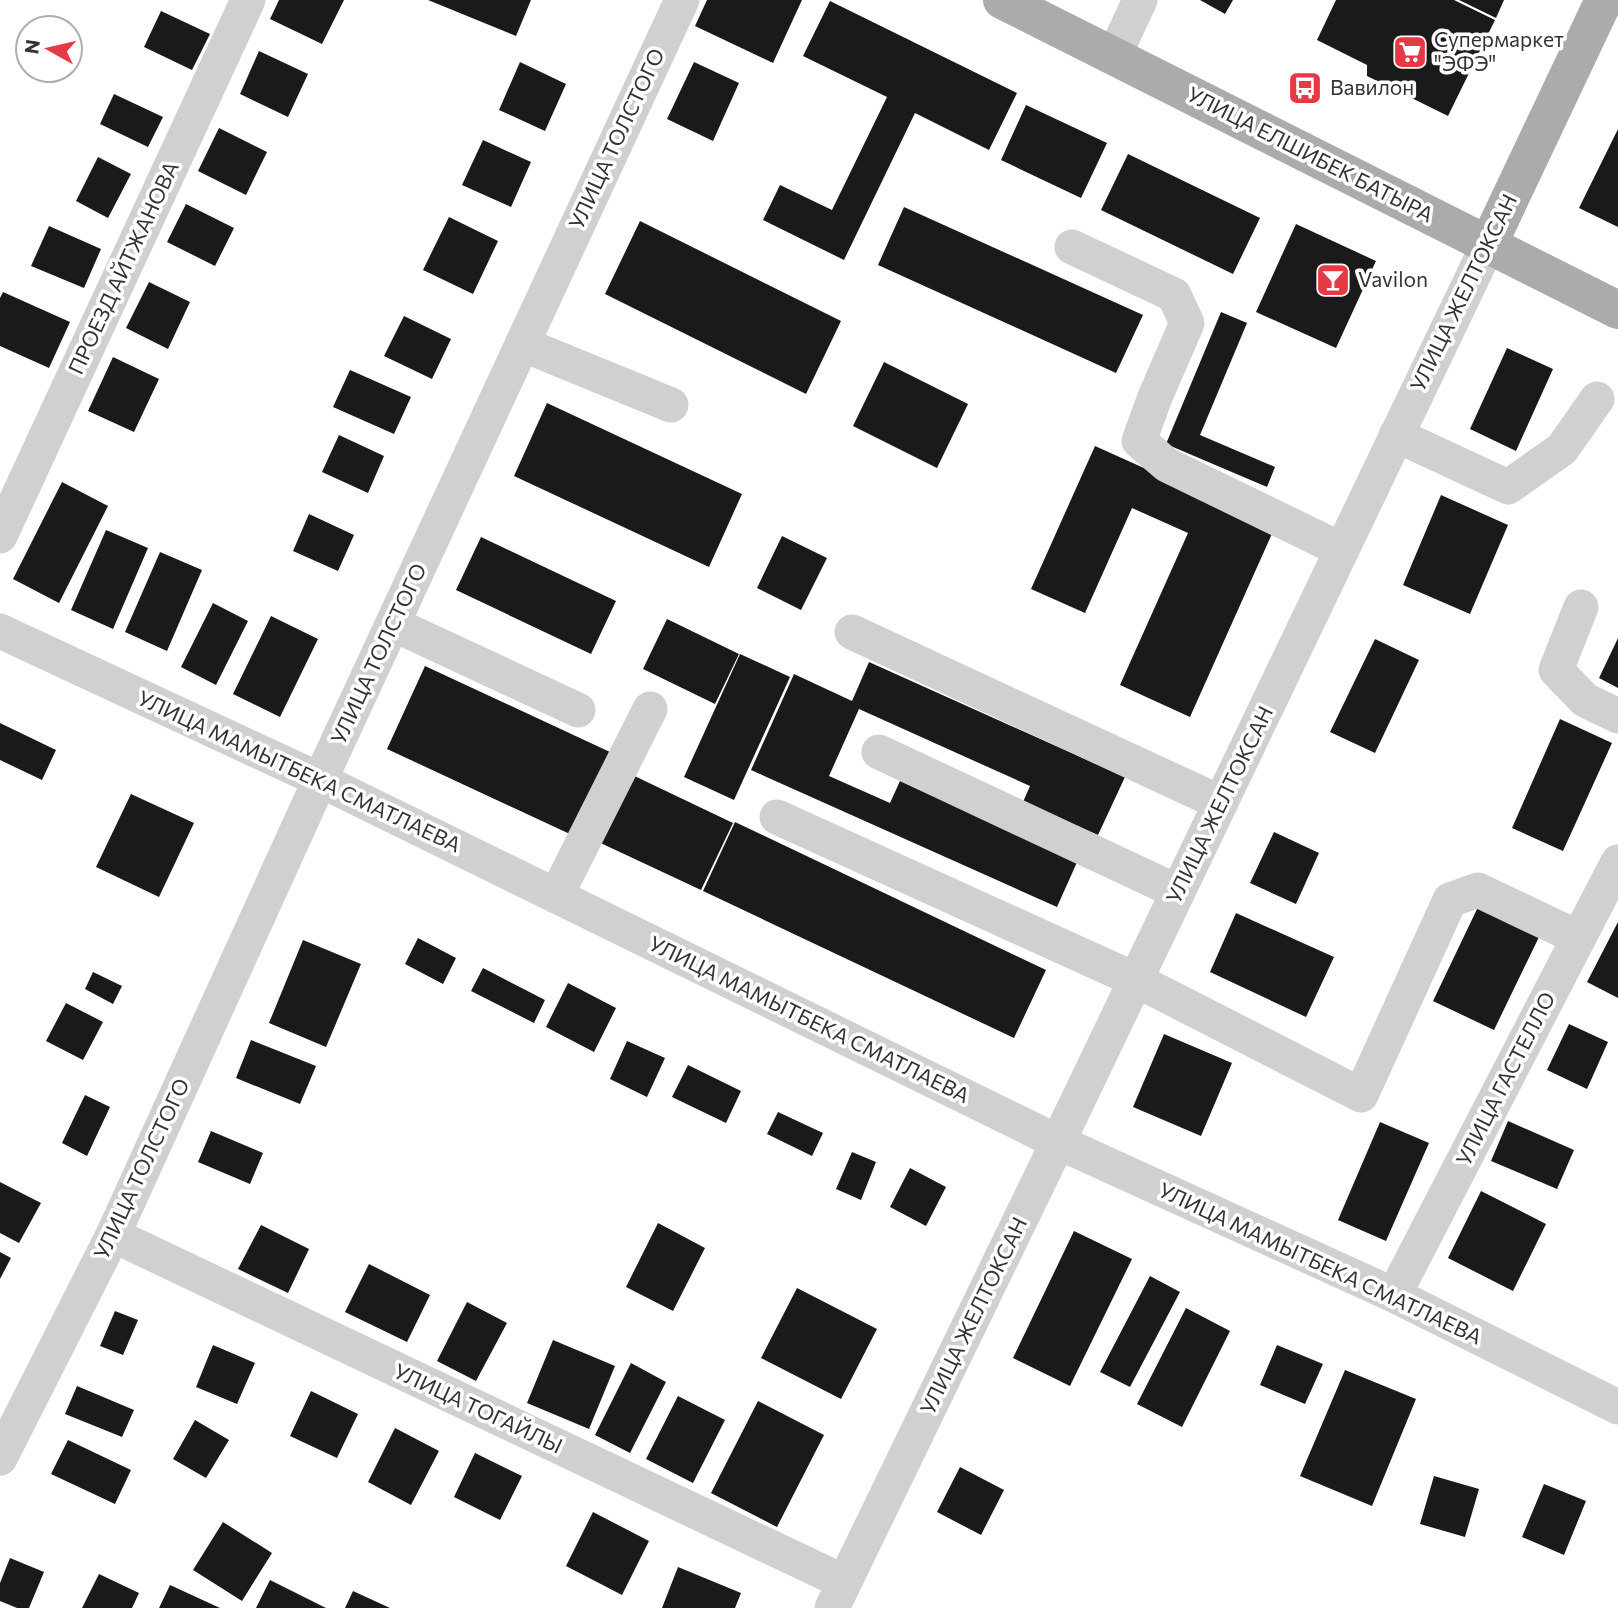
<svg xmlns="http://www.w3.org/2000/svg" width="1618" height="1608" viewBox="0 0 1618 1608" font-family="Commissioner,sans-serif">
<rect width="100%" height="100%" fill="#fff"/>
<!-- building -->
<path fill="#1a1a1a" d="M279,0H344L322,44L270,19Z
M428,0H531L516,36Z
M707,0H802L773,63L695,26Z
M1200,0H1233L1225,14Z
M1336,0H1454L1495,20L1448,116L1367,76V65L1317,40Z
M1459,0H1504L1496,18Z
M830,1L1017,93L989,150L915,113L844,260L763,220L780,185L832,210L887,97L803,56Z
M161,11L210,34L192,70L144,47Z
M259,51L308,74L288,117L240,94Z
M520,62L566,84L545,131L499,110Z
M694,62L739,83L713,141L667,119Z
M114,94L163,117L148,147L100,124Z
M1026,105L1107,143L1081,198L1001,160Z
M219,128L267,152L246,195L198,171Z
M1618,129V227L1579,208Z
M483,140L531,162L511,207L462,185Z
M1128,154L1260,218L1233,274L1101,210Z
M98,157L131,174L108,218L76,201Z
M186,204L234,228L215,266L167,242Z
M904,207L1143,315L1116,373L878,265Z
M449,217L498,241L473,294L423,270Z
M640,221L841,321L806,394L605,294Z
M1296,224L1376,261L1336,348L1256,312Z
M49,226L101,249L84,288L31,266Z
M149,282L190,302L168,349L126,328Z
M3,292L70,322L49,368L0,346V298Z
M1221,312L1247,323L1200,435L1275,467L1267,487L1166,444Z
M404,316L451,339L432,379L384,356Z
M1507,348L1553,369L1516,451L1470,429Z
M113,357L159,379L134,432L88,411Z
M884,362L968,404L937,468L853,426Z
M350,370L411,397L394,434L333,407Z
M547,403L742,494L709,567L514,476Z
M339,435L384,456L368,493L322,472Z
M1095,446L1275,527L1190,717L1120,685L1188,533L1132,508L1085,613L1031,589Z
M62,482L108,506L59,603L13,579Z
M1441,495L1508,525L1470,614L1403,585Z
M309,514L354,535L338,571L293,551Z
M106,530L148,548L113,629L71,610Z
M782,536L827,558L801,610L757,588Z
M481,537L616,601L591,654L456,590Z
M160,552L202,570L167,651L125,632Z
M213,603L248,621L216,685L181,667Z
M271,616L318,639L280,717L233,694Z
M667,619L739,654L715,704L643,669Z
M1618,638V688L1599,678Z
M1375,639L1419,660L1375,753L1330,732Z
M740,654L790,677L734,800L684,777Z
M869,662L1125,777L1098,835L1023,802L1030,786L859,709L829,776L890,803L900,781L1078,860L1057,907L751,770L794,674L852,701Z
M425,666L610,752L572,835L387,749Z
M1560,719L1612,743L1563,851L1512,828Z
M0,723L56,750L42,780L0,760Z
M624,771L733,823L701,890L592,839Z
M131,794L194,823L159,897L96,867Z
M735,822L1046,970L1014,1038L703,891Z
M1274,832L1319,853L1296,904L1250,883Z
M1478,907L1539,937L1494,1030L1433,1001Z
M1236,913L1334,957L1306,1017L1210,972Z
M1618,922V998L1587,982Z
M418,938L456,958L443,984L405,964Z
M303,940L361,964L326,1047L269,1023Z
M483,968L545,1000L534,1023L471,991Z
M93,972L122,986L113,1004L85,989Z
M568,983L616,1008L594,1052L546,1027Z
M66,1003L103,1022L83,1060L46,1041Z
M1569,1024L1608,1042L1587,1089L1547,1070Z
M1164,1034L1232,1063L1201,1136L1133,1107Z
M251,1040L316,1066L300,1104L236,1078Z
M627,1041L665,1058L647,1097L610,1079Z
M688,1065L741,1091L726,1123L672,1097Z
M85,1095L110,1107L87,1156L62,1143Z
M778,1112L823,1133L812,1156L767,1134Z
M1508,1121L1574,1150L1557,1189L1491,1161Z
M1380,1122L1429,1143L1386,1241L1338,1220Z
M211,1131L263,1153L250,1184L198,1162Z
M852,1152L876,1162L861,1200L836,1189Z
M910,1168L946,1187L926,1226L890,1207Z
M0,1182L41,1203L19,1243L0,1233Z
M1481,1191L1546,1224L1513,1291L1448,1258Z
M658,1223L705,1248L673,1311L626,1287Z
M261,1225L309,1249L288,1293L238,1269Z
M1074,1231L1132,1259L1070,1386L1013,1358Z
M0,1252L11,1258L0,1279Z
M369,1264L430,1295L407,1342L345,1312Z
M1150,1276L1180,1292L1130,1387L1100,1372Z
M797,1288L877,1329L841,1399L761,1358Z
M467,1302L507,1323L476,1381L437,1361Z
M1186,1308L1230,1331L1182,1427L1137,1404Z
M115,1311L138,1320L123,1355L100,1346Z
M553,1340L615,1366L589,1429L527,1403Z
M213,1345L255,1363L237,1404L196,1387Z
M1277,1345L1323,1364L1305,1404L1260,1385Z
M631,1363L666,1382L630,1453L595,1435Z
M1345,1370L1416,1399L1372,1506L1300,1476Z
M77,1386L134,1410L122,1437L65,1414Z
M311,1391L358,1414L337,1458L290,1436Z
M678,1396L725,1420L693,1483L646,1459Z
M758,1401L824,1435L777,1527L711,1493Z
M195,1420L229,1440L206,1478L173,1459Z
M395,1428L439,1451L411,1505L368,1482Z
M68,1440L131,1470L115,1504L51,1474Z
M475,1453L522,1476L500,1520L454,1497Z
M960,1467L1004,1490L981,1535L937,1512Z
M1434,1476L1479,1489L1465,1537L1420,1524Z
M1544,1484L1586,1501L1564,1555L1522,1537Z
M593,1512L649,1541L622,1595L566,1566Z
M223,1522L272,1553L242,1601L193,1570Z
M10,1558L44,1572L29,1608H17L0,1601V1583Z
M678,1567L741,1593L735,1608H662Z
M99,1574L139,1593L132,1608H82Z
M270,1580L326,1608H256Z
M170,1585L220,1608H159Z
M353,1591L390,1608H345Z"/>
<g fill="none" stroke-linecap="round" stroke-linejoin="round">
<!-- minor -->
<path stroke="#d0d0d0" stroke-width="35" d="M1114,56L1140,0
M1072,247L1174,295L1187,323L1155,397L1139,441L1167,465L1342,550
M522,344L671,405
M1396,435L1508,487L1562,449L1597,399
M0,536L248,0
M1581,607L1556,670L1585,700L1618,716
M393,624L578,710
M0,631L320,780L1058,1142L1394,1295L1618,1407
M852,632L1221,803
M879,752L1178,892
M777,817L1136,980L1361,1095L1450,900L1478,890L1579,938
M556,896L650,709
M113,1235L844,1582
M1394,1295L1618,862
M0,1458L113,1235L320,780L682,0
M832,1608L1058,1142L1488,245"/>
<!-- major -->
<path stroke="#ababab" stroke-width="38" d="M1002,0L1618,310
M1488,245L1604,0"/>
</g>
<!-- icons -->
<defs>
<g id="supermarket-square" transform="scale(1.75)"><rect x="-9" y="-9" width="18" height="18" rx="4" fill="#e63946" stroke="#fff"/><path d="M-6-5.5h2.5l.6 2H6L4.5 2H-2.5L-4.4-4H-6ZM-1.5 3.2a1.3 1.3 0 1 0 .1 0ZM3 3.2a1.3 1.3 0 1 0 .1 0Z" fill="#fff"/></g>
<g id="bus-square" transform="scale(1.75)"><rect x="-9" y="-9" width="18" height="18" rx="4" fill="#e63946" stroke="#fff"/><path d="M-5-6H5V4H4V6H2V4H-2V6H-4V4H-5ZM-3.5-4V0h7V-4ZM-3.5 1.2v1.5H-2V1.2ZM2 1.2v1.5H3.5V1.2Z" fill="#fff"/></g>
<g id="bar-square" transform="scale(1.75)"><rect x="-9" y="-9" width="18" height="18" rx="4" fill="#e63946" stroke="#fff"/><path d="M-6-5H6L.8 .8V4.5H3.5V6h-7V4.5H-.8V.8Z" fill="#fff"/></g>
</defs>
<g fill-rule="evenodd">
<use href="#supermarket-square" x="1410" y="52"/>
<use href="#bus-square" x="1305" y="88"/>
<use href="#bar-square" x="1333" y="280"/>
</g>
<g text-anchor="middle" stroke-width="7" stroke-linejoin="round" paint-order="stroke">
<!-- poi labels -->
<g font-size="21" fill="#333" stroke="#fff" text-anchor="start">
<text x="1434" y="47">Супермаркет<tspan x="1434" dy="24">"ЭФЭ"</tspan></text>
<text x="1330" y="95">Вавилон</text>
<text x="1358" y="287">Vavilon</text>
</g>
<!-- street labels -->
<g font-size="21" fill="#333" stroke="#fff">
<text transform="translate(617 139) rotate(-65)" y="7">УЛИЦА ТОЛСТОГО</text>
<text transform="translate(1310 155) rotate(27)" y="7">УЛИЦА ЕЛШИБЕК БАТЫРА</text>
<text transform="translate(124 268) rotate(-65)" y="7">ПРОЕЗД АЙТЖАНОВА</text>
<text transform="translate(1464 293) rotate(-64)" y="7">УЛИЦА ЖЕЛТОКСАН</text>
<text transform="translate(379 654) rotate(-65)" y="7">УЛИЦА ТОЛСТОГО</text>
<text transform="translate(299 772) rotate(25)" y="7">УЛИЦА МАМЫТБЕКА СМАТЛАЕВА</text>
<text transform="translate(1220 805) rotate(-64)" y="7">УЛИЦА ЖЕЛТОКСАН</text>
<text transform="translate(809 1020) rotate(26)" y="7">УЛИЦА МАМЫТБЕКА СМАТЛАЕВА</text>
<text transform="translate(1506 1079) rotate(-63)" y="7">УЛИЦА ГАСТЕЛЛО</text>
<text transform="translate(142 1169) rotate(-65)" y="7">УЛИЦА ТОЛСТОГО</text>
<text transform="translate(1320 1264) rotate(25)" y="7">УЛИЦА МАМЫТБЕКА СМАТЛАЕВА</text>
<text transform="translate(974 1316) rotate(-64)" y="7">УЛИЦА ЖЕЛТОКСАН</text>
<text transform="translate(478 1409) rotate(25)" y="7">УЛИЦА ТОГАЙЛЫ</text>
</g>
</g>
<!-- north arrow -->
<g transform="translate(49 49) rotate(278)"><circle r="33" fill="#ffffff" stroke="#adadad" stroke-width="2"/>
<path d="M0-5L12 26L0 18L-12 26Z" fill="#e63946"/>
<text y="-10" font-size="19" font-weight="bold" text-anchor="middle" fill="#333333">N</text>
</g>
</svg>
